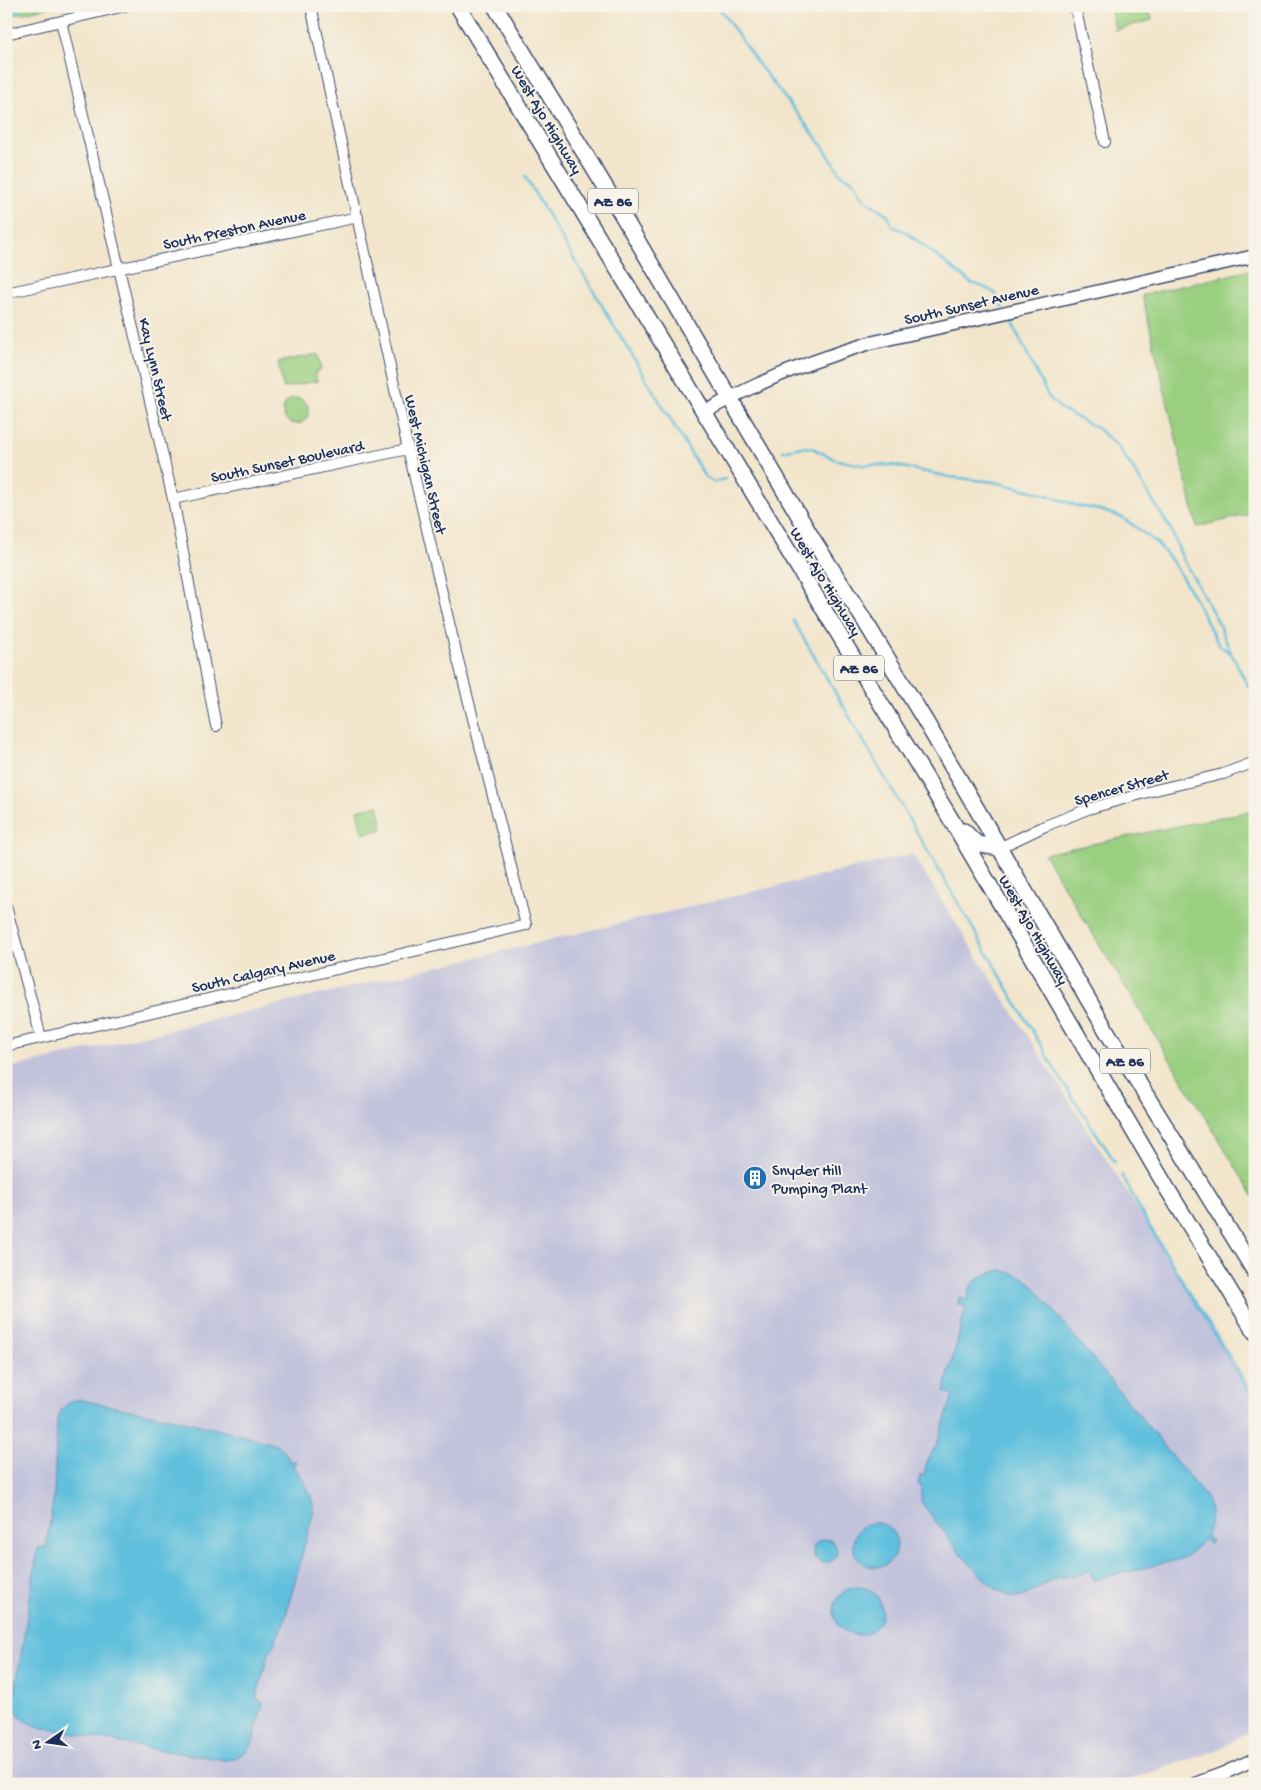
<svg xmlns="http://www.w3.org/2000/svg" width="1261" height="1790" viewBox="0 0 1261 1790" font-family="'Gochi Hand',sans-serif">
<rect width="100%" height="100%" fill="#f7f3e8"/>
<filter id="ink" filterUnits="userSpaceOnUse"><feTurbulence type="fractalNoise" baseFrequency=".02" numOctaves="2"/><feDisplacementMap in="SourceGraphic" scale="10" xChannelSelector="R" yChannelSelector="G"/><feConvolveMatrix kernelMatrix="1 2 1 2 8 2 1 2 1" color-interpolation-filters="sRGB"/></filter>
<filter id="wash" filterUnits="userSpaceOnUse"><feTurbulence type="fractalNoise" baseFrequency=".0096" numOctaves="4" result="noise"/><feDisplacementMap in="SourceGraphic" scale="20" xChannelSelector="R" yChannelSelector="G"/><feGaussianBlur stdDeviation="1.12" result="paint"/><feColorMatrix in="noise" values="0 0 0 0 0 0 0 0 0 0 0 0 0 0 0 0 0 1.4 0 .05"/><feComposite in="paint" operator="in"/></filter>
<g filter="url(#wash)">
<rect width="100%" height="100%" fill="#f2e5cb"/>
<!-- industrial -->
<path fill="#c2c2dc" d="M912,854L1255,1393V1729L1215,1751L1116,1784H6V1069Z"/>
<!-- green -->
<path fill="#9acf80" stroke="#5a7f6f" d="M6,6H55L6,17Z
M1110,6H1149L1152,20L1115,30Z
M1255,269V513L1197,527L1142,295Z
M318,354L321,370L315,372L317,381L283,388L278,362Z
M283 411a13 13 0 1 1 26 0a13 13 0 1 1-26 0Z
M378,805L383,829L362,834L357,810Z
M1255,810V1199L1044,854Z"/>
<!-- water -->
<path fill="#5ebfdd" stroke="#3c779e" d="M1002,1270L1023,1277L1032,1284L1207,1499C1212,1512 1211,1524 1206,1537L1212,1541L1210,1544L1204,1540L1187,1556L1177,1560L1094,1580L1090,1572C1077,1575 1062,1577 1049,1582C1038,1586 1028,1598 1015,1597C989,1597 941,1528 925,1507L921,1501V1485L918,1484L920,1475L924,1476L927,1461L937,1444L953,1395L944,1392L966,1307L958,1304L959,1298L967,1300C968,1296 969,1291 970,1288C976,1277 991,1272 1002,1270Z
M73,1400H82L179,1420L260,1440L279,1446L285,1452L290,1462L294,1460L296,1463L292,1465C303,1478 312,1493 314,1510L284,1622L267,1659L256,1699L263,1702L253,1742L246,1752L233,1759L225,1760L142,1747L40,1727C25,1723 14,1715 14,1698L38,1548L46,1547L54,1496L57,1420C60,1411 64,1405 73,1400Z
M853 1545a22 22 0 1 1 44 0a22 22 0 1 1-44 0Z
M813 1551a12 12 0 1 1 24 0a12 12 0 1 1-24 0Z
M834 1611a24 24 0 1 1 48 0a24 24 0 1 1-48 0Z"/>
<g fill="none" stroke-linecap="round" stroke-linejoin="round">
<!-- stream -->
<path stroke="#5ebfdd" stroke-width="2.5" d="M718,6L759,65L822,145L841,175L854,181L864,199L888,215L892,226L906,232L971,283L984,287L995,293L1003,308
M6,14L11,15L20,11
M525,177L705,477L713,482L725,479
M1009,317L1049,398L1061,409L1098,429L1116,445L1128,461L1171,530L1182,557L1217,620L1231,653L1248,686L1255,693
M783,451L802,447L812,448L837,460L861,465H892L950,477L994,482L1041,493L1078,506L1100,510L1121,517L1133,525L1158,544L1172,561L1194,597L1218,644L1230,653
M793,620L1060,1078L1115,1162
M1122,1175L1144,1217L1255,1402"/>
</g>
</g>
<g filter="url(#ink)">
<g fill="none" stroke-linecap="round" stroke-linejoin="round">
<!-- minor casing -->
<g stroke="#3b4a6e" stroke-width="12">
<path id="minor" d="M1075,6L1105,142
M61,21L173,499L216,726
M6,34L125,6
M6,293L358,217
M173,499L408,449
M999,848L1045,826L1088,809L1155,790L1223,774L1255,762
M6,906L41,1037
M6,1046L526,925L456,652L408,449L311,6"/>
</g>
<!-- tertiary casing -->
<g stroke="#3b4a6e" stroke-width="15">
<path id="tertiary" d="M705,412C756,382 813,360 870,343L1255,256
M1195,1784L1222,1774L1255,1759"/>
</g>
<!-- primary casing -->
<g stroke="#3b4a6e" stroke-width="18">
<path id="primary" d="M458,6L952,821L1168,1190L1255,1332
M495,6L624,218L812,538L866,623L927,724L1109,1035L1255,1272
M964,831L977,844L999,848"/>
</g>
<!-- minor -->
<use href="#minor" stroke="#fff" stroke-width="10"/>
<!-- tertiary -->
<use href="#tertiary" stroke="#fff" stroke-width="12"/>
<!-- primary -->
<use href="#primary" stroke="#fff" stroke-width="15"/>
</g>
</g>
<!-- icons -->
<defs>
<g id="building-disc" transform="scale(1.25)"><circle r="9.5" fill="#1f6fb2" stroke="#f7f3e8"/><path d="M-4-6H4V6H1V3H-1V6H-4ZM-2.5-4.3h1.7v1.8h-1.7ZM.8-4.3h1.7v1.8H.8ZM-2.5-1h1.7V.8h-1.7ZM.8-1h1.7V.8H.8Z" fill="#fff"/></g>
</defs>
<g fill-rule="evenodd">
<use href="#building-disc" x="755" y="1178"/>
</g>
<g text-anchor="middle" stroke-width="4" stroke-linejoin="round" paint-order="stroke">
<!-- shield labels -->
<g fill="#f7f3e8" stroke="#5d6a87" stroke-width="1">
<rect x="588" y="188.5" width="50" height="25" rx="4"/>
<rect x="834" y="655.5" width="50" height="25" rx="4"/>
<rect x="1100" y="1048.5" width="50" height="25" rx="4"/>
</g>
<g font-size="15" font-weight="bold" fill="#1b2f5e">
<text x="613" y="206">AZ 86</text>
<text x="859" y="673">AZ 86</text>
<text x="1125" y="1066">AZ 86</text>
</g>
<!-- street labels -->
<g font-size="16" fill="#1b2f5e" stroke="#f7f3e8">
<text transform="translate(548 119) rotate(59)" y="6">West Ajo Highway</text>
<text transform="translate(234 228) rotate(-12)" y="6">South Preston Avenue</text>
<text transform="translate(971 303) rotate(-13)" y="6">South Sunset Avenue</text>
<text transform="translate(157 369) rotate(77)" y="6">Kay Lynn Street</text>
<text transform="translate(287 460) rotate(-12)" y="6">South Sunset Boulevard</text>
<text transform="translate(427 464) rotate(77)" y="6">West Michigan Street</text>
<text transform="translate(827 581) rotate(59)" y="6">West Ajo Highway</text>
<text transform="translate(1121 786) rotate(-16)" y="6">Spencer Street</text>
<text transform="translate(1035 929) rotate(60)" y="6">West Ajo Highway</text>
<text transform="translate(263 970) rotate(-13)" y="6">South Calgary Avenue</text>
</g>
<!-- poi labels -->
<g font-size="16" fill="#1b2f5e" stroke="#f7f3e8" text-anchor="start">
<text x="772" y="1175">Snyder Hill<tspan x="772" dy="18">Pumping Plant</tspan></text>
</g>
</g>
<!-- margin -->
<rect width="1261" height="1790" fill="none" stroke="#f7f3e8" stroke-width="25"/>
<!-- north arrow -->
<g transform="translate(48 1742) rotate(257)" stroke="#f7f3e8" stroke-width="4" paint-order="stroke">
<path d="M0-4L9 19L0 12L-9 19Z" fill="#1b2f5e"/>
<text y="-8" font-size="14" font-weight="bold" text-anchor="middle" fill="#1b2f5e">N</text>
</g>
</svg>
